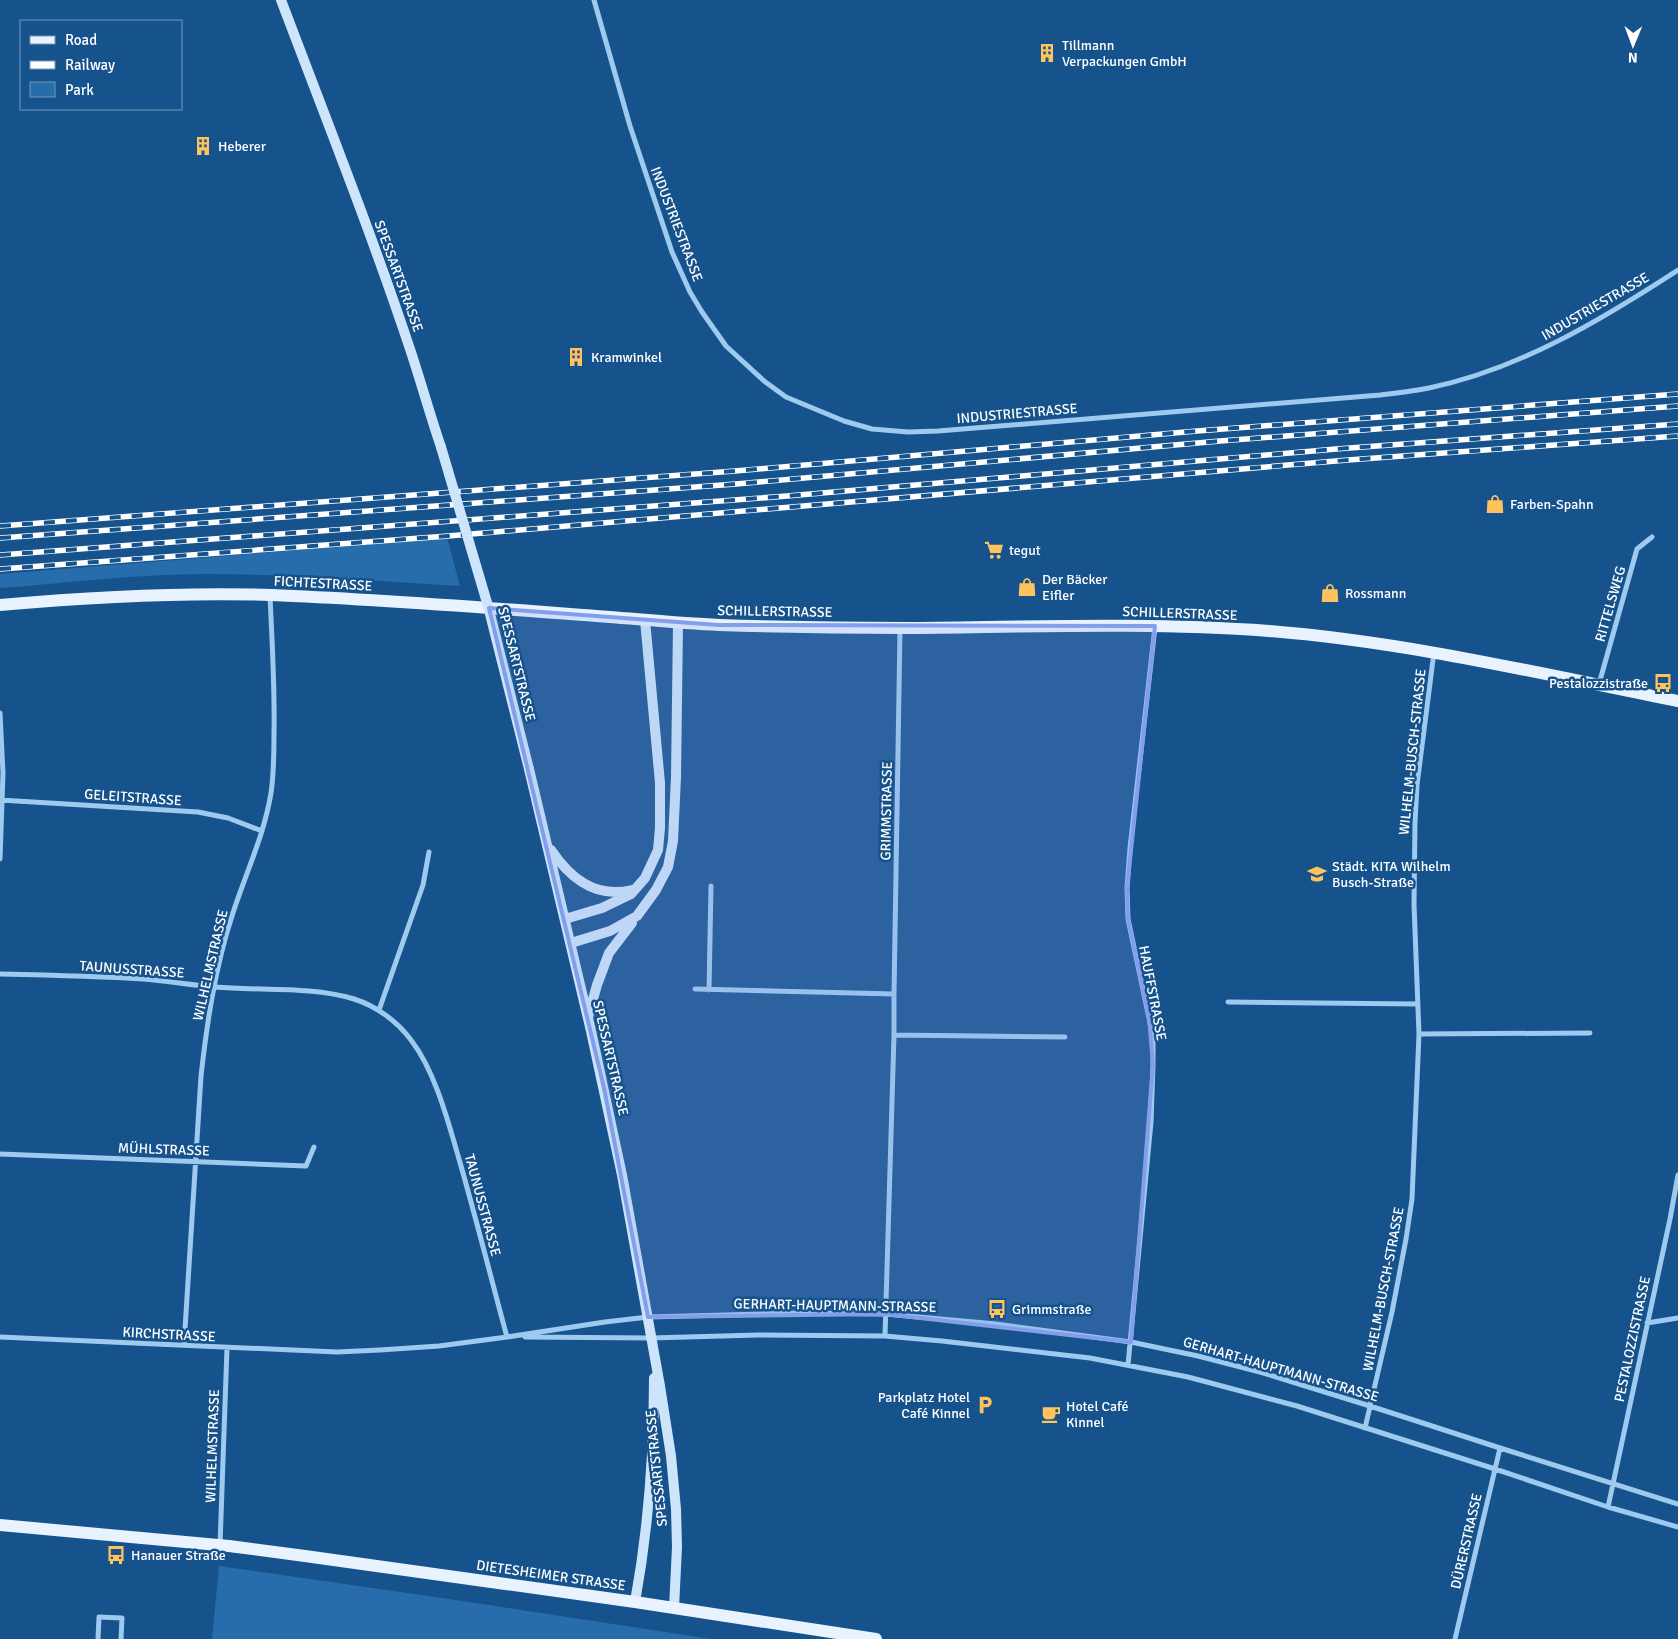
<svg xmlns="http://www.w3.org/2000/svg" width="1678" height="1639" viewBox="0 0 1678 1639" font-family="Signika,sans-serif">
<rect width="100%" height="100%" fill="#16538c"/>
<!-- green -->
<path fill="#286dab" d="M447,538L460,586C375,581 290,574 205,574C137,574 68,583 0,588V574Z
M219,1566L442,1598L711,1639H212Z"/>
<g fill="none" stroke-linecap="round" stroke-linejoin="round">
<!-- street -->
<path stroke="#9fcaef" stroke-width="5" d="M594,0L630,126L672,252L690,292L702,312L726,346L764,381L786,397L844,421L872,429L908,432L938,431L1380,395C1397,393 1413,391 1429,388C1520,369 1601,320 1678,270
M1599,684L1637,549L1652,537
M0,713L3,773L0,859
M0,800L198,812L228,818L262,831
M0,974C48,975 96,976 143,979C167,981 191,985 215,987C258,991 312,986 354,999C376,1006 397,1021 411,1040C435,1071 448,1121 459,1159C476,1218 491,1278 507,1337
M695,989L894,994
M709,990L711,886
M1228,1002L1418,1004
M379,1010L423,885L429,852
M1419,1034L1590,1033
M894,1035L1065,1037
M0,1154L306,1166L314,1147
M1647,1323L1678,1318
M885,1336L894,1035V994L900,630
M0,1337L337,1352L380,1350L439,1346L507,1337L605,1322L648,1317L802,1313L885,1314L996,1324L1131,1342L1198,1356L1260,1372L1370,1406L1500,1448L1678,1504
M525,1337L651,1338L758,1335L885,1336L942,1341L1090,1358L1188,1377L1297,1406L1495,1469L1608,1507L1678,1527
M184,1345L201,1076C207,1023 215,968 232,916C245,875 264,836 271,793C274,773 274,753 274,733C275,687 272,642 270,596
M1128,1365L1151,1122L1153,1064V1037L1149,1018L1128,919L1127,888L1130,848L1155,627
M1365,1428L1392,1312L1406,1239L1412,1199L1419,1034L1414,904L1415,822L1417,785L1434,652
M1608,1507L1670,1219L1678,1175
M220,1545L227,1348
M98,1639L99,1617L122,1618L121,1639
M1455,1639L1500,1448"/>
<!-- secondary -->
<path stroke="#cde5fb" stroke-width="10" d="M281,0C325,116 371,232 410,349C421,382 430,415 441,447
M529,769L591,1031L622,1175L660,1386L671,1456L676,1509L677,1547L674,1608
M551,850C570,878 595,899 632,890
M565,919L602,908L631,894L645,878L658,850L660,828V783L645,620
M571,943L610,931L637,916L656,890L668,867L673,841L676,777L678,623
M588,1017L597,985L609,953L632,923
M635,1602C648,1531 654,1451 654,1378"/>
<!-- primary -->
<path stroke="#e8f3ff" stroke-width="12" d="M0,605C90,597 180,592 271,595C375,599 479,607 583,615C629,618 673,623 719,625C781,627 843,628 905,628C1026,627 1148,622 1269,631C1407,642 1542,674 1678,701
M0,1525L229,1546L305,1556L635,1602L876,1639"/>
<!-- rail casing -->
<g stroke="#fff" stroke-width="5.5">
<path id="rail" d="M0,526L735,471L1197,431L1678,394
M0,538L736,484L1220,441L1678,406
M0,555L787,496L1336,449L1678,424
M0,569L448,536L1348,460L1678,436"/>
</g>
<!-- rail -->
<use href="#rail" stroke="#16538c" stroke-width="4" stroke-dasharray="11" stroke-linecap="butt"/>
<!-- secondary-bridge -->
<path stroke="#cde5fb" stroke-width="10" d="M441,447L488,606L529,769"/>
</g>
<!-- marked area -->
<path fill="#839eea" fill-opacity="0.2" stroke="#839eea" stroke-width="4" stroke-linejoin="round" d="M489,608L718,625L1155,626L1127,888L1128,919L1149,1018L1153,1064L1131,1342L885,1314L648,1317L604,1088Z"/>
<!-- icons -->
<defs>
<g id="building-bare" transform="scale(1.5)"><path d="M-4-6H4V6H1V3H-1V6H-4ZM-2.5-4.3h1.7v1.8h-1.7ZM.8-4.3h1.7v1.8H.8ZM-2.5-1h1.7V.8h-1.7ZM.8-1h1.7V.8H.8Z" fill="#ffc35e" stroke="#16538c" stroke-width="2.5" paint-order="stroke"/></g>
<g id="shop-bare" transform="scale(1.5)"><path d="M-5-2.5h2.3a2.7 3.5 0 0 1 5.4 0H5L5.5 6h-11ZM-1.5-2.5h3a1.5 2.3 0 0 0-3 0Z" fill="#ffc35e" stroke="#16538c" stroke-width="2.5" paint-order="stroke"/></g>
<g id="supermarket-bare" transform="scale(1.5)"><path d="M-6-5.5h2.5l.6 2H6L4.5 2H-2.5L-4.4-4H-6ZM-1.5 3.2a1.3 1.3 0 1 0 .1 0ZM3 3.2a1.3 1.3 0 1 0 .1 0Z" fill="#ffc35e" stroke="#16538c" stroke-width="2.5" paint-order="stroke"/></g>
<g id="bus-bare" transform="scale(1.5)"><path d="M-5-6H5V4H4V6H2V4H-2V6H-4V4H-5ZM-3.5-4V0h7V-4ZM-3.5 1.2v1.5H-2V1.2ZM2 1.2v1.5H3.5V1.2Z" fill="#ffc35e" stroke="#16538c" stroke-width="2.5" paint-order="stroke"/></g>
<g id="school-bare" transform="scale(1.5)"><path d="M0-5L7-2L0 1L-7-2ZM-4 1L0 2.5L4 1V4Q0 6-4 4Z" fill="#ffc35e" stroke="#16538c" stroke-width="2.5" paint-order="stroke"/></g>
<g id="parking-bare" transform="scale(1.5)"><path d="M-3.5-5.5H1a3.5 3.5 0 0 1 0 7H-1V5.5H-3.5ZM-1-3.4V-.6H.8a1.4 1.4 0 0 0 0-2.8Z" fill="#ffc35e" stroke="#16538c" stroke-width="2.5" paint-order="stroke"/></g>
<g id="cafe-bare" transform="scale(1.5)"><path d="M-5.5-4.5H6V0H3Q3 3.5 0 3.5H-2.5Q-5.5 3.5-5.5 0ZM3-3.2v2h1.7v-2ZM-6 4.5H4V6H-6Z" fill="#ffc35e" stroke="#16538c" stroke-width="2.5" paint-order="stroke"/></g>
</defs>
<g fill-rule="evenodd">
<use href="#building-bare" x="1047" y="53"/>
<use href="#building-bare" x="203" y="146"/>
<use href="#building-bare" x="576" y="357"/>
<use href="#shop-bare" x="1495" y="504"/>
<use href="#supermarket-bare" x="994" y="550"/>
<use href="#shop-bare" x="1027" y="587"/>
<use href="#shop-bare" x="1330" y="593"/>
<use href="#bus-bare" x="1663" y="683"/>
<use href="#school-bare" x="1317" y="874"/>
<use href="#bus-bare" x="997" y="1309"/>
<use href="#parking-bare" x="985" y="1405"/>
<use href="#cafe-bare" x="1051" y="1414"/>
<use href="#bus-bare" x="116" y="1555"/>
</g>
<g text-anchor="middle" stroke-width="5" stroke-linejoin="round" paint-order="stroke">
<!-- poi labels -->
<g font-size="14" fill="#fff" stroke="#16538c" text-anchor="start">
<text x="1062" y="50">Tillmann<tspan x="1062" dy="16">Verpackungen GmbH</tspan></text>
<text x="218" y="151">Heberer</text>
<text x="591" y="362">Kramwinkel</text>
<text x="1510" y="509">Farben-Spahn</text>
<text x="1009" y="555">tegut</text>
<text x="1042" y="584">Der Bäcker<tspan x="1042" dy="16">Eifler</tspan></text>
<text x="1345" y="598">Rossmann</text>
<text x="1648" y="688" text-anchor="end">Pestalozzistraße</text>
<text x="1332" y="871">Städt. KITA Wilhelm<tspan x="1332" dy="16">Busch-Straße</tspan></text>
<text x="1012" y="1314">Grimmstraße</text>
<text x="970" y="1402" text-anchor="end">Parkplatz Hotel<tspan x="970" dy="16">Café Kinnel</tspan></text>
<text x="1066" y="1411">Hotel Café<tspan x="1066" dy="16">Kinnel</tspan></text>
<text x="131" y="1560">Hanauer Straße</text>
</g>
<!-- street labels -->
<g font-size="14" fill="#fff" stroke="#16538c">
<text transform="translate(677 224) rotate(69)" y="5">INDUSTRIESTRASSE</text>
<text transform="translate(399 276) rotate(70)" y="5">SPESSARTSTRASSE</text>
<text transform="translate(1595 306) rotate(-30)" y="5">INDUSTRIESTRASSE</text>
<text transform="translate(1017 413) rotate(-5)" y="5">INDUSTRIESTRASSE</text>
<text transform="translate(323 583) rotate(3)" y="5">FICHTESTRASSE</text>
<text transform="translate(1610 604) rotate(-74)" y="5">RITTELSWEG</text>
<text transform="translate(775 611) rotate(1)" y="5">SCHILLERSTRASSE</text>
<text transform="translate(1180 613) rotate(2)" y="5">SCHILLERSTRASSE</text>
<text transform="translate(517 664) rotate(76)" y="5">SPESSARTSTRASSE</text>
<text transform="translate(1412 752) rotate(-84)" y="5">WILHELM-BUSCH-STRASSE</text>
<text transform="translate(133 797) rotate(4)" y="5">GELEITSTRASSE</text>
<text transform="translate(886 811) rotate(-89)" y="5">GRIMMSTRASSE</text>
<text transform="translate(210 965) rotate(-77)" y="5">WILHELMSTRASSE</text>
<text transform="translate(132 969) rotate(4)" y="5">TAUNUSSTRASSE</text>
<text transform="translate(1153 993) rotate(79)" y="5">HAUFFSTRASSE</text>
<text transform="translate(611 1058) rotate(77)" y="5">SPESSARTSTRASSE</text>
<text transform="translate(164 1149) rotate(2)" y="5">MÜHLSTRASSE</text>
<text transform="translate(483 1205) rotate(75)" y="5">TAUNUSSTRASSE</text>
<text transform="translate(1383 1289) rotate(-79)" y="5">WILHELM-BUSCH-STRASSE</text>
<text transform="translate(835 1305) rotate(1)" y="5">GERHART-HAUPTMANN-STRASSE</text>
<text transform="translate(169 1334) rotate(3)" y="5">KIRCHSTRASSE</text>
<text transform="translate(1632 1339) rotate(-78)" y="5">PESTALOZZISTRASSE</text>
<text transform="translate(1281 1369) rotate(16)" y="5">GERHART-HAUPTMANN-STRASSE</text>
<text transform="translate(212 1446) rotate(-88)" y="5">WILHELMSTRASSE</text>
<text transform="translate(656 1468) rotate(-96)" y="5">SPESSARTSTRASSE</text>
<text transform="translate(1466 1541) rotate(-77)" y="5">DÜRERSTRASSE</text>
<text transform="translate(551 1575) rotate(8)" y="5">DIETESHEIMER STRASSE</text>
</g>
</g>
<!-- legend -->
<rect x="20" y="20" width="162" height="90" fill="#16538c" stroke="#7398ba"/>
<rect x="30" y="36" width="25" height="8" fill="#e8f3ff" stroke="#7398ba"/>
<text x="65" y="45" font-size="15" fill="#ffffff">Road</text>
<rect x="30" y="61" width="25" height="8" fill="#ffffff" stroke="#7398ba"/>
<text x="65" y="70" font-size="15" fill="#ffffff">Railway</text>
<rect x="30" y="82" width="25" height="15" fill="#286dab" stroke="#7398ba"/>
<text x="65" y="95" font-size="15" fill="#ffffff">Park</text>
<!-- north arrow -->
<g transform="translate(1633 45) rotate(181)" stroke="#16538c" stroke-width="4" paint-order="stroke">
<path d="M0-4L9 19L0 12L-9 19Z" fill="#ffffff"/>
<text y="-8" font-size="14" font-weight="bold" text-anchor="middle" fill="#ffffff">N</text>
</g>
</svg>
